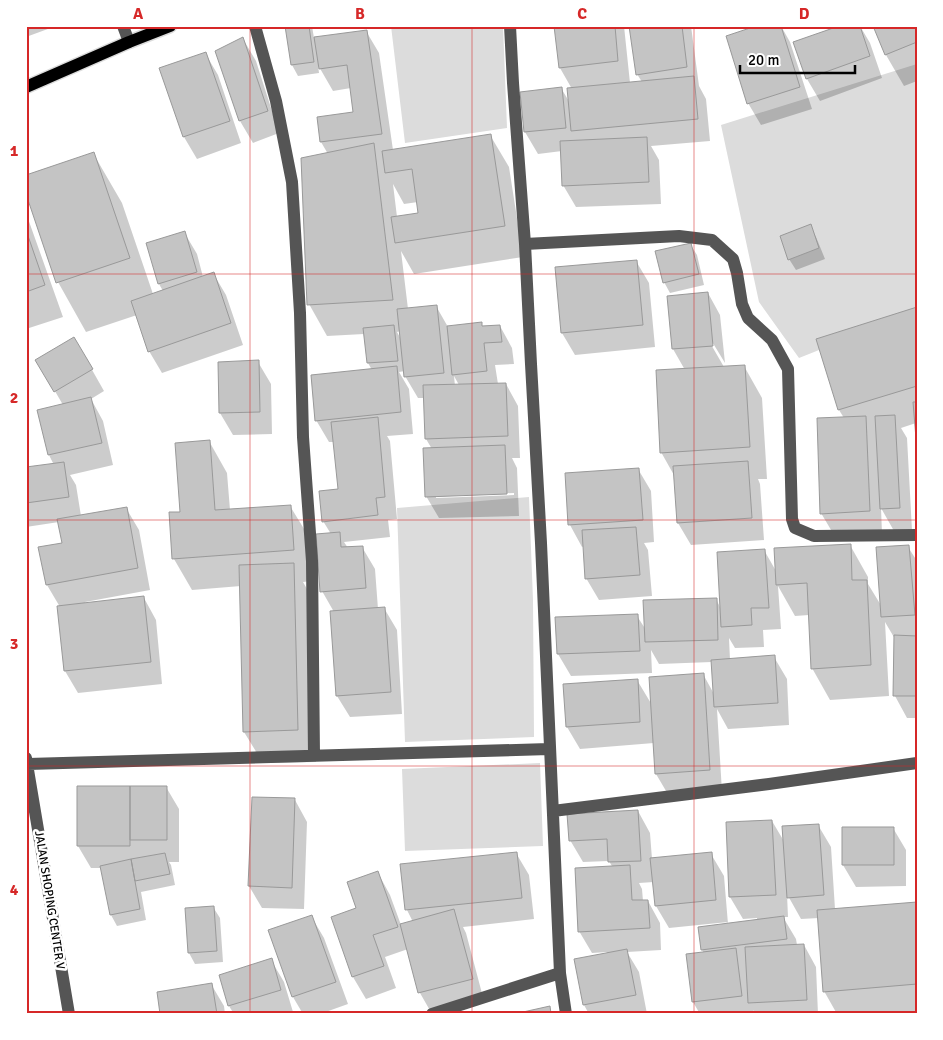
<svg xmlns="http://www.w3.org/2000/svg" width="943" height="1040" viewBox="0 0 943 1040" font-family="Signika,sans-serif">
<rect width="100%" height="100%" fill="#fff"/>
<!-- green -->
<path fill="#dcdcdc" d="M391,26H503L507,128L405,143Z
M917,64V311L799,358L759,302L721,125Z
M529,497L533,600L534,737L405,742L397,508Z
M540,763L543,846L405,851L402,769Z"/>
<!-- shadow -->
<path fill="#0003" fill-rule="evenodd" d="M26,26H56L26,37Z
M143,26H163L146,32Z
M286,26H312L314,38L366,31L379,53L393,150L490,135L509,167L523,257L414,274L401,251L408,309L436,306L448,327L481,324L483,327L500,326L512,348L514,364L495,365L498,384H506L518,406L520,458H512L517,468L519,516L439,518L426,496L432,449L426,439L425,398H418L405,376V371L399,372L409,389L413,434L387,436L390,441L397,519L388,520L390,537L344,542L348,548L362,547L375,569L378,609L384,608L397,630L402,714L350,717L337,696L334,612L322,591L331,534L323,521L340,490L335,442H329L316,420L372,370L368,363L364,334L327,336L309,304L328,154L321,142L318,118L355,114L351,88L333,91L318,65L319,73L298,76L292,65ZM393,184L404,204L418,202L419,214L397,217ZM401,331L402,341L397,332ZM454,376L459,385L455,386ZM514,493V495L436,498V495Z
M555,26H624L630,83L642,82L637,74L630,26H691L699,86L706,99L710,141L651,146L659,160L661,204L576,207L563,185L562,151L538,154L525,132L521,93L561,88L570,103L572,89L560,68Z
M781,26L790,42L812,109L761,125L748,103Z
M843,26H860L870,43L882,78L820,101L807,79L795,43Z
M874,26H917V81L904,86L886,55Z
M243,39L256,61L279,133L253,143L240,121L216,52Z
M205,53L218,75L241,143L197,159L184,137L161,68Z
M93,153L122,203L153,294L163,291L159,284L184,232L197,254L203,277L213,273L226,295L243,345L162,373L149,351L137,315L86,332L58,282Z
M26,213L63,317L26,329Z
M810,226L816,237L825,259L796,270L789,259Z
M690,244L697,255L704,285L670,293L664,282Z
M636,261L649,283L655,347L575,355L562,333Z
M708,293L720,315L725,363L711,340L709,341L724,367L744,366L762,398L767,479H758L760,484L764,540L691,545L678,523L675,477L661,452L685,370L673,349Z
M917,309V432L916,423L901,428L907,438L912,530L894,531L881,508L882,533L834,535L821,513L844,418L839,410L818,340Z
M74,338L104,391L91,399L103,421L113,465L70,475L76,485L81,516L126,508L139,530L150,590L85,602L86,604L144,598L156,620L162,684L78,693L65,671L58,607H60L47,585L40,548L63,544L59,522L26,527V469L54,465L49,455L38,411L63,405L37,360Z
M258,362L271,384L272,434L233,435L220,413Z
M209,441L227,473L230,510L290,506L309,537L312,581L303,582L311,596L316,762L263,763L244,732L241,586L192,590L174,559L181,513Z
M638,469L651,491L654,542L644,543L648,550L652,596L599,600L586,578L584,546L582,547L570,525Z
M850,545L868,577V584L882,607L908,547L917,561V718H907L895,696V639L885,622L889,696L830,700L812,668L809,615L795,616L778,586L781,629L763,630L764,647L735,648L729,638L730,660L774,657L787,679L789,725L728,729L717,709L722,792L669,796L656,774L654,743L580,749L567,727L565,685L637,680L652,705L703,674L714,694L712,662L659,664L651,650L652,673L571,676L558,654L637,616L646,630L716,599L721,609L764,550L776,571Z
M166,787L179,809V862H169L171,865L175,885L141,892L146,920L117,926L111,915L101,868H91L78,846Z
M295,800L307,822L304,909L262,908L249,886Z
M638,811L650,833L652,859L711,854L724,876L728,924L757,920V918L743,919L730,897L727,823L772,821L785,843L818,825L831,847L835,909L917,903V1014H837L824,991L819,918L801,919L787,894L788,917H783L796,939L797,945H804L816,967L818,1014H756L753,1010L754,1014H700L693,1002L704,953L702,950L728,924V922L669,928L656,906L654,882L639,883L642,889L643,901H648L660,923L661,950L627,952L639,972L647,1014H589L584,1005L607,952L592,953L579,931L613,868L609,861L583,862L570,840Z
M893,828L906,850V886L856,887L843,865Z
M516,853L529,875L534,919L463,927L466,933L484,1001L432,1014L420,993L408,949L385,957L396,988L366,999L353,977L333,918L357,909L378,873L390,895L401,925L413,922L407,910Z
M213,907L220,918L223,962L195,964L189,953Z
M311,916L324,938L348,1004L320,1014H303L293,997L269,931Z
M271,960L284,982L293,1012L288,1014H234L229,1006L220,975Z
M211,984L224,1006L225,1014H161Z"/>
<!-- building -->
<path fill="#c4c4c4" stroke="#999" d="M285,26H309L314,62L291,65Z
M554,26H615L618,61L559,68Z
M629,26H682L687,67L636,75Z
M756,26H781L800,87L747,104L726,36Z
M839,26H860L870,56L806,79L793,42Z
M873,26H917V42L885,55Z
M367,30L382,134L320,142L317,117L353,112L347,65L319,69L314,37Z
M243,37L268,111L239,121L215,51Z
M206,52L230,121L183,137L159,68Z
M694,76L698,119L571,131L567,88Z
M562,87L566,128L524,132L520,92Z
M491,134L505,226L395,243L391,217L418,213L412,169L385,173L382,151Z
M647,137L649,182L562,186L560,141Z
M374,143L393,300L307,305L301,158Z
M94,152L130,258L56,283L26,194V175Z
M811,224L819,248L788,260L780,236Z
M26,230L45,285L26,292Z
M185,231L197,272L158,284L146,243Z
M691,243L699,274L663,283L655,251Z
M637,260L643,325L561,333L555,267Z
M214,272L231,323L148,352L131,301Z
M708,292L713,346L672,349L667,296Z
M437,305L444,373L404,377L397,309Z
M917,307V386L838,410L816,339Z
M482,322V326L500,325L502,342L484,343L487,371L452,375L447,326Z
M394,325L398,361L367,363L363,328Z
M74,337L93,369L54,392L35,360Z
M259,360L260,412L219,413L218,362Z
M745,365L750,447L660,453L656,370Z
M397,366L401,412L315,421L311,375Z
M506,383L508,436L425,439L423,385Z
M91,397L102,443L48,455L37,410Z
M913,402H917V451Z
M895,415L900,508L880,509L875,416Z
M866,416L870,511L820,514L817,418Z
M378,417L385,497L376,498L378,515L322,522L319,491L338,489L331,422Z
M210,440L215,510L291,505L294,550L172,559L169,512H180L175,443Z
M505,445L507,494L425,497L423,448Z
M748,461L752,518L677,523L673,466Z
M64,462L69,497L26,503V467Z
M639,468L643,520L568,525L565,473Z
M127,507L138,568L46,585L38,547L62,543L57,519Z
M636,527L640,575L585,579L582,530Z
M340,532L341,547L363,546L366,588L320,592L316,534Z
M851,544L852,580H867L871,665L811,669L807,583L776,585L774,548Z
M909,545L915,615L881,617L876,547Z
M765,549L769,608H751L752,625L721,627L717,552Z
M294,563L298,730L243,732L239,565Z
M144,596L151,662L64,671L57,606Z
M717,598L718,640L645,642L643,600Z
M385,607L391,692L336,696L330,611Z
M638,614L640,651L557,654L555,617Z
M894,635L917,636V696H893Z
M775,655L778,703L714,707L711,660Z
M704,673L710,770L655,774L649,677Z
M638,679L640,722L566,727L563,684Z
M77,786H130V846H77Z
M130,786H167V840H130Z
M252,797L295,798L292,888L248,886Z
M638,810L641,861L608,862L607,839L569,841L567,814Z
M772,820L776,895L729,897L726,822Z
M819,824L824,895L787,898L782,826Z
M842,827H894V865H842Z
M517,852L522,898L405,910L400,864Z
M712,852L716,900L655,906L650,858Z
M165,853L170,874L135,881L131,859Z
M131,859L140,909L110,915L100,866Z
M630,865L632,900H648L650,928L578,932L575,868Z
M378,871L398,927L373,935L384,966L352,977L331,917L356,908L347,882Z
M917,902V984L823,992L817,910Z
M214,906L217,951L188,953L185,908Z
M454,909L473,979L418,993L400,924Z
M312,915L336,982L292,997L268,930Z
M784,916L787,939L701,950L698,927Z
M804,944L807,1000L748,1003L745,947Z
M736,948L742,996L692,1002L686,954Z
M627,949L636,995L583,1005L574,959Z
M272,958L281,990L228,1006L219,975Z
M212,983L217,1014H160L157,992Z
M550,1006L551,1014H514Z"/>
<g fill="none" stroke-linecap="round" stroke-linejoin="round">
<!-- major casing -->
<g stroke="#dbdbdb" stroke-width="15">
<path id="major" d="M26,87L129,42L170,26"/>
</g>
<!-- minor -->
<path stroke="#555" stroke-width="12" d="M123,26L129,42
M255,26L276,101L292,182L300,313L303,437L312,561L314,755
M510,26L513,83L525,244L531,364L541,543L560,973L566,1014
M525,244L679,236L712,240L733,259L737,273L742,304L748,318L772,340L788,369L792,519L795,528L814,536L917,535
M26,758L69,1014
M28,764L549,749
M553,811L769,784L917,763
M432,1014L560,973"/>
<!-- major -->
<use href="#major" stroke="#000" stroke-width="12"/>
</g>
<!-- grid -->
<path fill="none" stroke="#d62828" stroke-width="1" stroke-opacity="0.55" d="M250,26V1014M472,26V1014M694,26V1014M26,274H917M26,520H917M26,766H917"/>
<g text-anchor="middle" stroke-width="5" stroke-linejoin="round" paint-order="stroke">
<!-- street labels -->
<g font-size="12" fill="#000" stroke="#fff">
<text transform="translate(50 900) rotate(81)" y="4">JALAN SHOPING CENTER V</text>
</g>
</g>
<!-- border -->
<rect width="943" height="1040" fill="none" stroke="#ffffff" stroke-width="55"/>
<!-- scale -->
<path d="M740 65v8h115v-8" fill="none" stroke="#000000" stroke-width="2.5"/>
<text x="748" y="65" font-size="15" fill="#000000" stroke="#ffffff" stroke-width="4" paint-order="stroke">20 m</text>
<rect x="28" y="28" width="888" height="984" fill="none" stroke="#d62828" stroke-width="2"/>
<g font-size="16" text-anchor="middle" font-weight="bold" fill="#d62828">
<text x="138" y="19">A</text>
<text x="360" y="19">B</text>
<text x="582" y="19">C</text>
<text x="804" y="19">D</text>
<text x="14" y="156">1</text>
<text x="14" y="403">2</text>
<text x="14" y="649">3</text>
<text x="14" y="895">4</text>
</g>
</svg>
